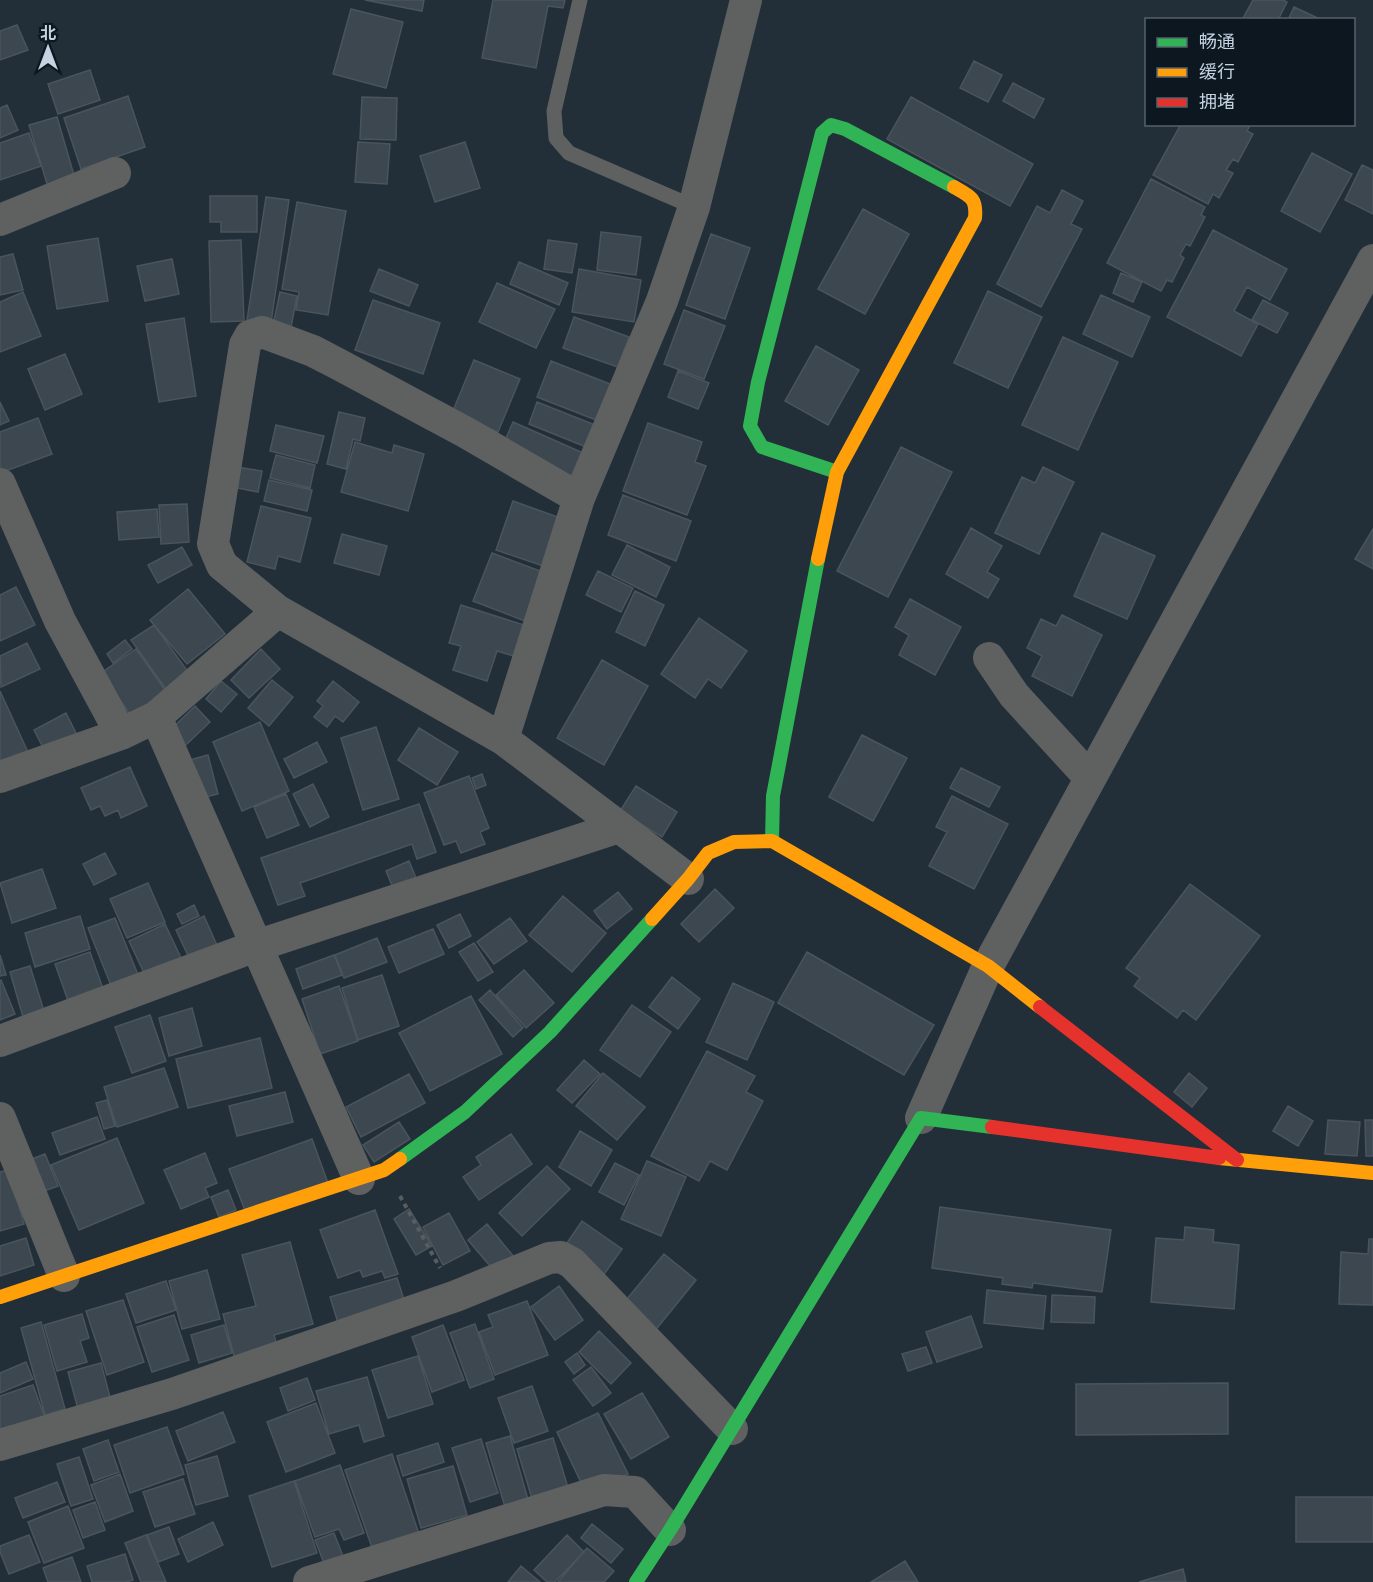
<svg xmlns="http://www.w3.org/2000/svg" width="1373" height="1582" viewBox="0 0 1373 1582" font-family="'Sofia Sans Condensed','Noto Sans SC',sans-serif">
<rect width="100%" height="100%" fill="#222f39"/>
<!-- building -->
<path fill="#3d4750" stroke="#4a545d" stroke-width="1.5" d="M365,0H424L422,11Z
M493,0H565L563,8L548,6L536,68L482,58Z
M1253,0H1283L1287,2L1278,20H1242Z
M1294,7L1322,20H1288Z
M351,9L403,22L386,88L333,74Z
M17,25L28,50L0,60V31Z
M974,61L1002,75L988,102L960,88Z
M90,70L100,100L58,114L48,84Z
M1013,83L1044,99L1034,118L1003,101Z
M128,96L145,147L81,169L64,118Z
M362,97L397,98L396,140L360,139Z
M911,97L1033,164L1010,206L887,139Z
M7,105L18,130L0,138V108Z
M57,117L76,182L49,190L29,125Z
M1181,124H1251L1247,131L1253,134L1238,162L1233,159L1226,170L1233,173L1219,198L1213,194L1208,204L1153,175Z
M29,133L41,166L0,180V143Z
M358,142L390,144L387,184L355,182Z
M465,142L480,188L435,202L420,156Z
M1312,153L1352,174L1320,232L1281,211Z
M1362,165L1373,170V214L1345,200Z
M1151,179L1205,207L1201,215L1205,217L1190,246L1186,244L1180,255L1184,258L1172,282L1167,280L1161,291L1107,263Z
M1062,190L1083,201L1071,224L1082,229L1041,307L997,284L1037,206L1050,213Z
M210,196H257V232H221V222H210Z
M266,197L289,200L271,323L247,320Z
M297,202L346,211L328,315L296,310L299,292L282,289Z
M863,209L909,234L865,314L818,289Z
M1213,230L1287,269L1270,300L1247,287L1234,311L1258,324L1241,356L1167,317Z
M601,232L641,237L636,275L597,270Z
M711,234L750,248L725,319L686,305Z
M98,238L108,301L57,309L47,246Z
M241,240L244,321L211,322L209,241Z
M548,240L577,244L572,273L544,269Z
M13,254L23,290L0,295V257Z
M172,259L179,294L145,301L137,266Z
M519,262L568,283L559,305L510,284Z
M379,269L418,285L409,306L370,291Z
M579,269L641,280L634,322L572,312Z
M1121,273L1142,282L1133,302L1113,293Z
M497,283L555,309L536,348L479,322Z
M988,291L1042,317L1008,388L954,363Z
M23,292L41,336L0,352V302Z
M280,292L297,296L288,343L270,340Z
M1101,295L1150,317L1132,357L1083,334Z
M373,300L440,323L423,374L355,350Z
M1263,300L1288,313L1277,333L1252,320Z
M684,310L725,326L704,379L664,364Z
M574,317L629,337L618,367L563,348Z
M184,318L196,396L159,402L146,324Z
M1063,337L1118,362L1078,450L1022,425Z
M816,346L859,370L828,425L785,401Z
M65,354L82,394L45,410L28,369Z
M474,360L520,379L498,432L452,413Z
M551,361L610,384L596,420L537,397Z
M678,371L709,383L698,409L668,397Z
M0,402L9,421L0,425Z
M537,402L595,425L586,447L529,424Z
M339,412L365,418L360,441L353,439L346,469L327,464Z
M38,418L52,454L0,473V432Z
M513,422L583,453L570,482L500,452Z
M648,423L702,442L695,462L706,466L687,515L623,491Z
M276,425L324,436L317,463L270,451Z
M355,442L392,453L394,445L424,454L408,511L341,492Z
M901,447L952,472L888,597L837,571Z
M276,455L315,465L310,488L270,478Z
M236,467L262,471L258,492L232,487Z
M1043,467L1074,482L1039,554L995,533L1022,477L1035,483Z
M269,480L312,490L307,511L264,501Z
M623,495L691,521L676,561L608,535Z
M513,501L566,520L549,568L496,550Z
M187,504L189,542L161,544L159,505Z
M261,506L311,518L300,562L278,556L275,569L247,562Z
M157,509L159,537L119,540L117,512Z
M971,528L1002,546L987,572L999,579L988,598L946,574Z
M1373,529V569L1355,559Z
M1102,533L1155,556L1127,619L1074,596Z
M342,534L387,546L379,575L334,563Z
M627,545L670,567L656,597L612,575Z
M182,547L192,565L158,583L148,565Z
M492,553L548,574L530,623L473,601Z
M598,571L633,588L621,612L586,595Z
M16,587L35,625L0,641V595Z
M188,589L225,634L187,664L150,620Z
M635,591L664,605L645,646L616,632Z
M910,599L961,627L935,675L899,655L909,635L895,627Z
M461,605L527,626L517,657L497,651L487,681L453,670L461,646L449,643Z
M1062,615L1102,635L1072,696L1032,676L1042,656L1027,648L1041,619L1056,626Z
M699,618L747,651L721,688L708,679L695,698L661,674Z
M154,625L189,673L166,689L131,640Z
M125,640L132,649L113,663L107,654Z
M27,643L40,669L1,687L0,656Z
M136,649L167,693L132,717L101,673Z
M261,649L280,669L249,698L231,680Z
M602,660L648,686L604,765L557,738Z
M272,680L293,697L269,726L248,708Z
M221,681L237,694L221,712L206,699Z
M333,681L359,702L343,722L335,716L327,727L314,717L323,706L317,701Z
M0,691L32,761L0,776Z
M195,706L210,722L171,759L156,744Z
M66,713L81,743L49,759L34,730Z
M260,722L289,791L242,811L213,742Z
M376,727L399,799L363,810L341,738Z
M419,728L458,752L437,785L398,760Z
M862,735L907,758L873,821L829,797Z
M317,742L327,762L294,778L284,759Z
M208,755L218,794L189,801L179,763Z
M130,767L147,806L121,818L118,810L105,816L100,806L91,810L81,788Z
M961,768L1000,787L989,807L950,788Z
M482,774L486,785L476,789L472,778Z
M469,776L489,828L480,832L485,844L461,853L456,841L444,845L424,793Z
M313,784L329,817L310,827L293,794Z
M636,786L677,812L662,837L620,811Z
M286,794L299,825L267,838L254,807Z
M952,796L1008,824L974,889L929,866L947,832L936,827Z
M419,804L436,852L417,859L412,844L300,883L305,896L278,905L261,858Z
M105,853L116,874L94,885L83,864Z
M409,861L419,885L396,895L386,871Z
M42,869L56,908L12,923L0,883Z
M148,883L165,922L127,938L110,899Z
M1190,884L1260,936L1196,1020L1183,1010L1177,1018L1134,986L1140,978L1126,968Z
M715,889L734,908L699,942L681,924Z
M618,892L632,909L607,929L594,911Z
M563,896L606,933L572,972L529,935Z
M194,905L199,916L182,924L177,914Z
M460,914L471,936L449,948L437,925Z
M80,916L90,949L35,967L25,933Z
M204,916L220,952L192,964L176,930Z
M115,918L141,982L114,993L88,928Z
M510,918L527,941L494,964L477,942Z
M165,924L181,958L145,975L129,941Z
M433,929L444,954L399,973L388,947Z
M377,938L387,962L344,978L335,955Z
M474,943L493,972L478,981L459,952Z
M90,952L107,1000L72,1012L55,964Z
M807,952L934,1025L904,1075L778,1003Z
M0,955L6,975L0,976Z
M334,955L342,975L303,989L296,969Z
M30,966L44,1011L23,1017L10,972Z
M524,970L554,1003L526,1028L496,995Z
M382,975L399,1026L358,1040L342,988Z
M672,977L700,999L678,1029L649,1007Z
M1,980L15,1014L0,1020V981Z
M733,983L774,1002L747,1060L706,1042Z
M339,986L358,1041L320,1054L302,999Z
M490,990L523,1028L513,1037L479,1000Z
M471,996L502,1054L430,1091L399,1033Z
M632,1005L671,1032L640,1077L600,1050Z
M192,1008L202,1046L169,1056L159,1018Z
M150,1015L166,1061L132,1073L115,1027Z
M260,1038L272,1088L188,1108L176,1059Z
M707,1051L755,1076L746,1092L763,1101L727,1170L710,1161L699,1181L651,1156Z
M584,1060L600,1074L572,1103L557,1090Z
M164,1068L178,1107L117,1127L104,1087Z
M603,1073L645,1107L617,1140L576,1106Z
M1189,1073L1207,1088L1192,1107L1174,1092Z
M409,1074L425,1103L361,1137L346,1107Z
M285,1092L293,1122L237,1136L229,1106Z
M107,1100L115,1126L104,1129L96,1103Z
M1288,1106L1313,1121L1298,1146L1273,1131Z
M97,1117L105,1139L60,1155L52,1133Z
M1328,1120L1360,1122L1357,1156L1325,1154Z
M1365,1120H1373V1156H1366Z
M399,1122L410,1139L374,1162L363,1145Z
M580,1131L612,1150L591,1186L559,1167Z
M511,1134L532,1164L479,1200L463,1177L481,1165L476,1157Z
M117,1138L144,1203L79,1230L51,1165Z
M312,1139L328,1183L246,1213L229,1169Z
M205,1153L217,1183L205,1188L209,1197L181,1209L164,1170Z
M45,1154L58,1186L36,1194L24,1162Z
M647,1161L686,1177L661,1236L621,1219Z
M615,1163L639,1175L624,1205L599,1192Z
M547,1166L570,1189L522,1236L499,1213Z
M9,1170L24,1224L0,1231V1172Z
M228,1190L236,1210L219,1217L211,1197Z
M940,1207L1111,1230L1102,1292L1033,1283L1032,1288L1002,1284L1003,1278L932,1268Z
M409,1209L432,1246L416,1255L394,1219Z
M375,1210L398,1274L385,1278L382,1271L363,1277L360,1270L338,1278L320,1230Z
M449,1213L470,1251L443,1265L423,1227Z
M582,1221L622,1249L595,1287L556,1259Z
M487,1224L514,1257L496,1273L468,1240Z
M1185,1227L1214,1230L1213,1242L1239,1245L1234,1309L1151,1302L1156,1238L1184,1240Z
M26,1238L34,1265L0,1276V1246Z
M1369,1239H1373V1305L1339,1304L1341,1252L1368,1254Z
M290,1242L313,1324L274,1335L280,1356L237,1367L223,1314L256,1306L242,1255Z
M664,1254L696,1280L645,1343L613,1316Z
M207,1270L220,1319L182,1329L169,1281Z
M397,1278L406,1306L339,1326L330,1297Z
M166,1281L176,1310L136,1323L126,1294Z
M559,1286L583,1320L555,1340L531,1307Z
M987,1290L1046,1296L1043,1329L984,1323Z
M1052,1295L1095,1297L1094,1323L1051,1322Z
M123,1300L144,1362L107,1375L86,1311Z
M527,1301L548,1355L495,1375L479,1332L493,1327L488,1315Z
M82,1314L89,1338L80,1341L87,1362L57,1371L44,1325Z
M174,1315L189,1360L152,1372L137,1327Z
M971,1316L982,1347L937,1362L926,1332Z
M41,1322L65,1409L45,1415L21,1328Z
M475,1324L494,1379L470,1388L450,1333Z
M224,1325L232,1353L199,1363L191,1335Z
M443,1325L464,1380L432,1392L412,1337Z
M599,1331L631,1363L611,1384L579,1352Z
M926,1347L932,1363L908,1371L902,1354Z
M577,1353L585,1365L574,1374L565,1362Z
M418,1356L433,1404L388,1418L372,1370Z
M26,1362L33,1379L0,1393V1373Z
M101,1363L111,1401L78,1409L68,1372Z
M591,1367L611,1393L593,1406L573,1380Z
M367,1377L384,1436L364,1442L359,1425L329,1434L316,1391Z
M307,1378L315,1400L288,1411L280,1388Z
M1228,1383V1434L1076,1435V1384Z
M33,1385L45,1418L0,1433V1396Z
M532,1386L548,1431L514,1443L498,1398Z
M642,1393L669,1437L631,1459L604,1414Z
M316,1403L335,1453L286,1472L267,1422Z
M223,1412L235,1442L188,1461L176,1431Z
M598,1413L628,1474L586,1493L557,1432Z
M167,1427L184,1474L130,1493L114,1445Z
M510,1436L531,1510L508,1517L486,1443Z
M553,1438L569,1491L533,1502L517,1449Z
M481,1439L498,1493L470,1502L452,1448Z
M108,1440L119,1472L94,1481L83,1449Z
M438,1443L444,1462L403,1476L397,1456Z
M392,1454L419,1534L377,1562L345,1470Z
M217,1456L228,1496L196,1505L185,1465Z
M79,1457L93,1499L71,1506L57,1464Z
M340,1465L364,1533L344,1540L339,1529L315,1537L295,1481Z
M453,1466L467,1515L421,1528L407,1479Z
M120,1474L133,1511L105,1522L91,1485Z
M183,1479L195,1514L155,1527L143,1492Z
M294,1481L317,1553L272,1567L249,1496Z
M57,1482L65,1502L23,1518L15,1498Z
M1296,1497H1373V1542H1296Z
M95,1502L105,1530L83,1538L73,1510Z
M68,1506L84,1548L44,1563L28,1522Z
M213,1522L223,1545L188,1562L178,1539Z
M592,1524L623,1549L611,1563L581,1538Z
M169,1527L179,1554L158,1562L147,1535Z
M334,1533L348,1569L329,1576L315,1540Z
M29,1535L40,1562L9,1574L0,1552V1546Z
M146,1535L166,1582H141L125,1543Z
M567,1535L584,1552L555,1582H547L534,1570Z
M587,1548L614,1571L604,1582H558Z
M125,1554L133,1580L126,1582H92L87,1566Z
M72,1557L81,1582H48L43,1568Z
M905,1561L918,1582H871Z
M521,1566L540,1582H508Z
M1183,1569L1186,1582H1139Z"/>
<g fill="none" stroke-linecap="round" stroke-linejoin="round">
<!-- path -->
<path stroke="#5a5d5e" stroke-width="4" stroke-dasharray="4.5 4.5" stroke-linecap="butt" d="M400,1196L440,1268"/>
<!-- lane -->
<path stroke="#5e6160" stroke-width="15" d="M580,0L554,111L556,138L569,153L694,207"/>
<!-- street -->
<path stroke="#5e6160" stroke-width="32" d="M0,220L115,173
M0,484L60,621L121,734
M579,498L465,432L338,364L313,351L262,332L250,336L245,345L213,544L222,565L278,611L503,739L688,879
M989,658L1014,695L1090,778
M156,717L359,1179
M503,739L579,498L662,301L694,207L746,0
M0,777L121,734L156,717L278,611
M0,1041L256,946L619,827
M0,1118L64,1276
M921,1118L988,966L1373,260
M0,1445L172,1394L456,1296L549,1258L561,1257L572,1263L732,1429
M309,1582L604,1490L635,1492L670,1530"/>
<!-- fast -->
<path stroke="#30b455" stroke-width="14" d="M837,472L762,447L750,426L758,382L822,133L831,125L845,129L954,187
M772,841L773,796L818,559
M400,1159L465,1112L550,1032L652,919
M636,1582L670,1530L921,1118L992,1127"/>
<!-- slow -->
<path stroke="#ff9f0a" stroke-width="14" d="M818,559L837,472L975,218C977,198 970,196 954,187
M652,919L688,879L708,853L734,842L772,841L988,966L1040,1007
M1219,1158L1373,1173
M0,1297L384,1170L400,1159"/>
<!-- jam -->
<path stroke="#e5322d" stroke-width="14" d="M1040,1007L1237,1160
M992,1127L1219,1158"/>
</g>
<!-- legend -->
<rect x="1145" y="18" width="210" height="108" fill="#0d1720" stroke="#57626d" stroke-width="1.5"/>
<rect x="1157" y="38" width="30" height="9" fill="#30b455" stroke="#57626d" stroke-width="1.5"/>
<text x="1199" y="48" font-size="18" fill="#c5d3e0">畅通</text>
<rect x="1157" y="68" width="30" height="9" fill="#ff9f0a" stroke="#57626d" stroke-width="1.5"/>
<text x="1199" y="78" font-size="18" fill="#c5d3e0">缓行</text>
<rect x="1157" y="98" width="30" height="9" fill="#e5322d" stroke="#57626d" stroke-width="1.5"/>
<text x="1199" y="108" font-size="18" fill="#c5d3e0">拥堵</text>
<!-- north arrow -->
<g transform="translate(48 48)" stroke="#0d1720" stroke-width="4.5" paint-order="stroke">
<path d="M0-4.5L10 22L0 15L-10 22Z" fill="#c5d3e0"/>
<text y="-9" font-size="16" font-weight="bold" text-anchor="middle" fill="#c5d3e0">北</text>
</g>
</svg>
